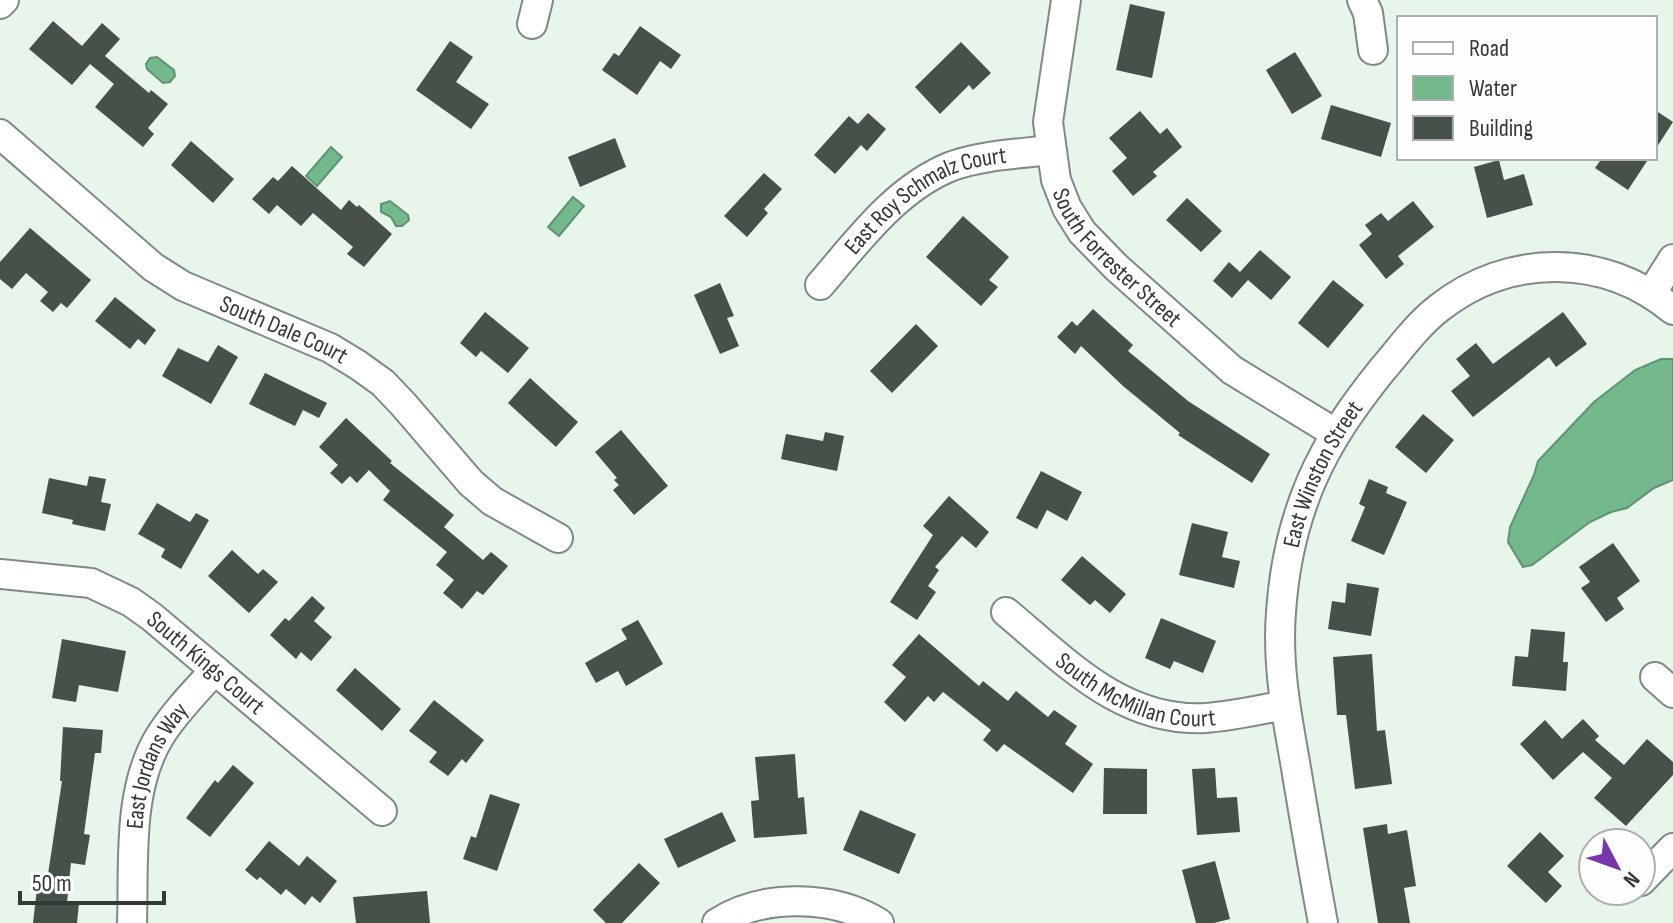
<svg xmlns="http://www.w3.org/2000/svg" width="1673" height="923" viewBox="0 0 1673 923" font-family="'Sofia Sans Condensed',sans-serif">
<rect width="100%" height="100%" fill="#e7f5eb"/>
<!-- water -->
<path fill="#74b88e" stroke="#609273" stroke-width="2" d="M157,57L174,70L175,76L170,82L163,83L147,69L146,64L150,58Z
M331,147L342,157L317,186L306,176Z
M573,197L584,206L559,236L548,227Z
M390,201L408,215L409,220L402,226H396L391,217L381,212V204Z
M1661,359H1673V480L1654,488L1627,508L1611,512L1590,522L1532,565L1523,567L1508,542L1510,527L1534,475L1538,461L1594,402L1635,370Z"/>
<!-- building -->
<path fill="#455149" d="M1130,4L1165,12L1152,78L1116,70Z
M53,21L82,46L102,23L120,39L105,56L149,93L151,90L168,104L148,128L154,134L143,147L95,107L114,84L90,64L72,85L29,49Z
M640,26L681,55L671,69L660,61L637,95L602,70L614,53L619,56Z
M450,41L473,57L456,82L489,104L471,129L416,90Z
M961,42L991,73L973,90L969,85L940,114L915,87Z
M1295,52L1322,96L1292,114L1266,70Z
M1331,105L1391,123L1381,157L1321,139Z
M1655,110L1673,122L1655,150Z
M1140,111L1160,134L1167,128L1182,147L1153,172L1157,176L1133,196L1112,171L1127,158L1109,138Z
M868,113L886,129L867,151L861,145L835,174L814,155L849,116L858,124Z
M615,138L626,167L580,187L568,157Z
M191,141L234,179L213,203L171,165Z
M1602,158H1649L1628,190L1595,168Z
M1499,160L1504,180L1524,174L1533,205L1487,218L1474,167Z
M292,166L341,210L349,200L357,207L359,205L392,234L364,267L347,254L353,247L313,213L301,226L277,205L269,214L252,199L273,177L278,181Z
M764,173L782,189L764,209L768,213L747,237L724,216Z
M1187,198L1222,231L1201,252L1166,220Z
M1413,201L1434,227L1398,256L1404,264L1386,279L1359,245L1372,234L1365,225L1381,213L1388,221Z
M963,216L1009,257L989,280L998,287L981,306L926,257Z
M30,228L91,280L67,308L61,303L53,312L40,301L48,292L26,273L12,289L0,279V262Z
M1260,250L1291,277L1271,300L1248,280L1232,298L1213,281L1229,262L1240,272Z
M1333,280L1364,305L1328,348L1298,323Z
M720,283L734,316L727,318L739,346L720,354L694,295Z
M115,297L156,330L145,345L138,339L130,349L95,321Z
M1093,309L1133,345L1128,351L1188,401L1270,454L1252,483L1178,435L1180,433L1123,386L1081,346L1075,354L1057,337L1072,321L1077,326Z
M485,312L529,348L508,373L481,351L476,357L460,343Z
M1563,312L1587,344L1556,367L1549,357L1473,417L1451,391L1470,376L1456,359L1476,343L1493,364Z
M916,324L938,346L892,393L870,371Z
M218,345L238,357L211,404L162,376L178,348L208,362Z
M265,373L327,403L319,418L303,410L295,426L249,404Z
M530,378L578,422L556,447L508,403Z
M1423,414L1454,440L1426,473L1395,447Z
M346,418L392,461L390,463L454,515L444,527L483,560L491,552L508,566L483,595L477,591L462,609L443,593L454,580L436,565L447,552L383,500L390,491L369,470L357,483L350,476L342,484L330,473L338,465L319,447Z
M621,430L668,486L634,515L613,490L619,485L614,480L617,478L595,452Z
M825,432L844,436L837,471L781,459L786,434L823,441Z
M1041,471L1082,492L1067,521L1047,510L1037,529L1016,518Z
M89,476L106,479L101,502L111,504L105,531L72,524L73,520L42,513L49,478L87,486Z
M1369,479L1388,487L1386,493L1407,502L1384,555L1351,541L1365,507L1359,504Z
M949,496L989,532L976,548L962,536L935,567L939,570L928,586L936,592L917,620L890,602L933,535L923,526Z
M157,503L190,522L196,513L209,520L181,569L161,557L165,549L138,534Z
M1192,523L1228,532L1222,557L1240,561L1234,588L1179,575Z
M1613,543L1640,581L1617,598L1624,609L1606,622L1581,588L1590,582L1579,567Z
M232,550L258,574L263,569L278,582L249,613L208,576Z
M1082,556L1126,594L1110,613L1095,600L1090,605L1061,580Z
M1347,583L1379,588L1371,636L1328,629L1332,601L1345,603Z
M312,596L325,608L314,621L332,637L311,661L301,652L296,659L270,635L285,618L289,621Z
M1161,618L1216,641L1203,673L1174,661L1170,669L1145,658Z
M638,620L663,664L626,686L618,671L596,683L585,663L627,639L621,629Z
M1531,629L1565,632L1563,662H1568L1566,691L1512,686L1515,656L1528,657Z
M919,634L979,686L983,681L1008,701L1016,691L1048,717L1054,710L1077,726L1065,744L1093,764L1073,793L1004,744L997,752L983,740L991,730L943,692L934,702L928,696L905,722L884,702L906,677L892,665Z
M62,639L126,651L118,692L79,685L76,702L52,698Z
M1372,654L1377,731L1385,730L1392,784L1355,789L1346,715H1337L1333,657Z
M355,668L401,709L382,731L336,690Z
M434,700L484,740L466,763L462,759L448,776L429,762L437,752L409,731Z
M1583,719L1599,736L1595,740L1624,765L1647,739L1673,762V775L1626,826L1594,798L1612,778L1583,752L1553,780L1520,744L1545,720L1562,739Z
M63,727L103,730L101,753H95L84,834L90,835L85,865L71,863L67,902L79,903L77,923H33L38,880L47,881L62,781H60Z
M795,754L798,798L804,797L807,834L754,838L751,801L759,800L755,757Z
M233,765L254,783L210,837L186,818L215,780L218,783Z
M1104,768L1147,769V814H1103Z
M1215,768L1217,798L1237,797L1240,832L1197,835L1192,769Z
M490,794L520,804L497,871L463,859L471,836L476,838Z
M860,810L916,834L899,874L843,850Z
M722,812L736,841L678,868L664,839Z
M1387,824L1388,834L1407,830L1416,886L1404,888L1410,923H1378L1363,828Z
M1540,832L1564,856L1548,872L1562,886L1546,903L1507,866Z
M269,841L299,866L307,856L337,881L320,903L312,896L305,905L286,889L281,895L260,877L257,880L245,870Z
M1215,861L1230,919L1214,923H1196L1182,870Z
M639,863L660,883L622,923H606L593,910Z
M427,891L430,923H356L353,897Z"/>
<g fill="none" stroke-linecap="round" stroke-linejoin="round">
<!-- minor casing -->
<g stroke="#7e8b82" stroke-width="32">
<g id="minor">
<path id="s1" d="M1066,0L1048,122L1056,180L1067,208L1082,232L1116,267L1232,370L1335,433"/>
<path d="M1362,0L1368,13L1373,50"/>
<path d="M0,4L4,0"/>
<path d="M532,24L538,0"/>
<path id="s2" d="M0,134L153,267L183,286L330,348L358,365L383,383L403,404L471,483L492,501L558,538"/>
<path id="s3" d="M820,285C858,241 896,188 952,166C983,155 1018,154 1050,150"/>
<path d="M1651,294L1673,259"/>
<path id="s4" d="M0,574L91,583L131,602L152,617L382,811"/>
<path id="s5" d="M1006,612C1065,661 1122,723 1206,718C1233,716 1259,710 1285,705"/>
<path d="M1655,677L1673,693"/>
<path d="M1641,881L1673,848"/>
<path id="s6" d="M132,923C134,863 127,789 160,736C175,712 196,691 215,670"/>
<path d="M717,923C763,893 834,895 879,923"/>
<path id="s7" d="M1323,923C1313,869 1304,816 1295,762C1286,712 1277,663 1281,612C1284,568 1294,522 1311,482C1329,440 1354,405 1382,370C1400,349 1417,325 1439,308C1509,253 1604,253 1673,310"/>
</g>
</g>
<!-- minor -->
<use href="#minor" stroke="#fff" stroke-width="28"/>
</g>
<g text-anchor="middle" stroke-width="8" stroke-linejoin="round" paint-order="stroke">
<!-- street labels -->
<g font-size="24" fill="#333935" stroke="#fefefe">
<text dy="8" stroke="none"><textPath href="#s3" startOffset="140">East Roy Schmalz Court</textPath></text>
<text dy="8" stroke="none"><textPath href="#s1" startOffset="282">South Forrester Street</textPath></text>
<text dy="8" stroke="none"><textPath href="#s2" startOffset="348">South Dale Court</textPath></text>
<text dy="8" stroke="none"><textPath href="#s7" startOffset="460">East Winston Street</textPath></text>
<text dy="8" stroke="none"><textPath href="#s4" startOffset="232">South Kings Court</textPath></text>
<text dy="8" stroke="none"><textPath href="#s5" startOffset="156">South McMillan Court</textPath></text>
<text dy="8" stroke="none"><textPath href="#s6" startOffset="162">East Jordans Way</textPath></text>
</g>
</g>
<!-- legend -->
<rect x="1397" y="16" width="260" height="144" fill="#fefefe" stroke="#adafae" stroke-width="2"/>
<rect x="1413" y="42" width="40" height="12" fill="#ffffff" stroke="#adafae" stroke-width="2"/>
<text x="1469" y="56" font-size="24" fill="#333935">Road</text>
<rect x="1413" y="76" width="40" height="24" fill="#74b88e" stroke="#adafae" stroke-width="2"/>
<text x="1469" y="96" font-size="24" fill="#333935">Water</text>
<rect x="1413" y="116" width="40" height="24" fill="#455149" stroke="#adafae" stroke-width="2"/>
<text x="1469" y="136" font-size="24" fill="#333935">Building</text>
<!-- north arrow -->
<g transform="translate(1617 867) rotate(131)"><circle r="38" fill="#fefefe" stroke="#adafae" stroke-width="2"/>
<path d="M0-6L14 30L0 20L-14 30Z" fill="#7736ab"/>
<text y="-12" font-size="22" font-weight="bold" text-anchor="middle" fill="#333935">N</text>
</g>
<!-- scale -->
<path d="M20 891v12h144v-12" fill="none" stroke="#333935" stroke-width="4"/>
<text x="32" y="891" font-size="24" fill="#333935" stroke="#fefefe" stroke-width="6" paint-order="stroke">50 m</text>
</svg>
